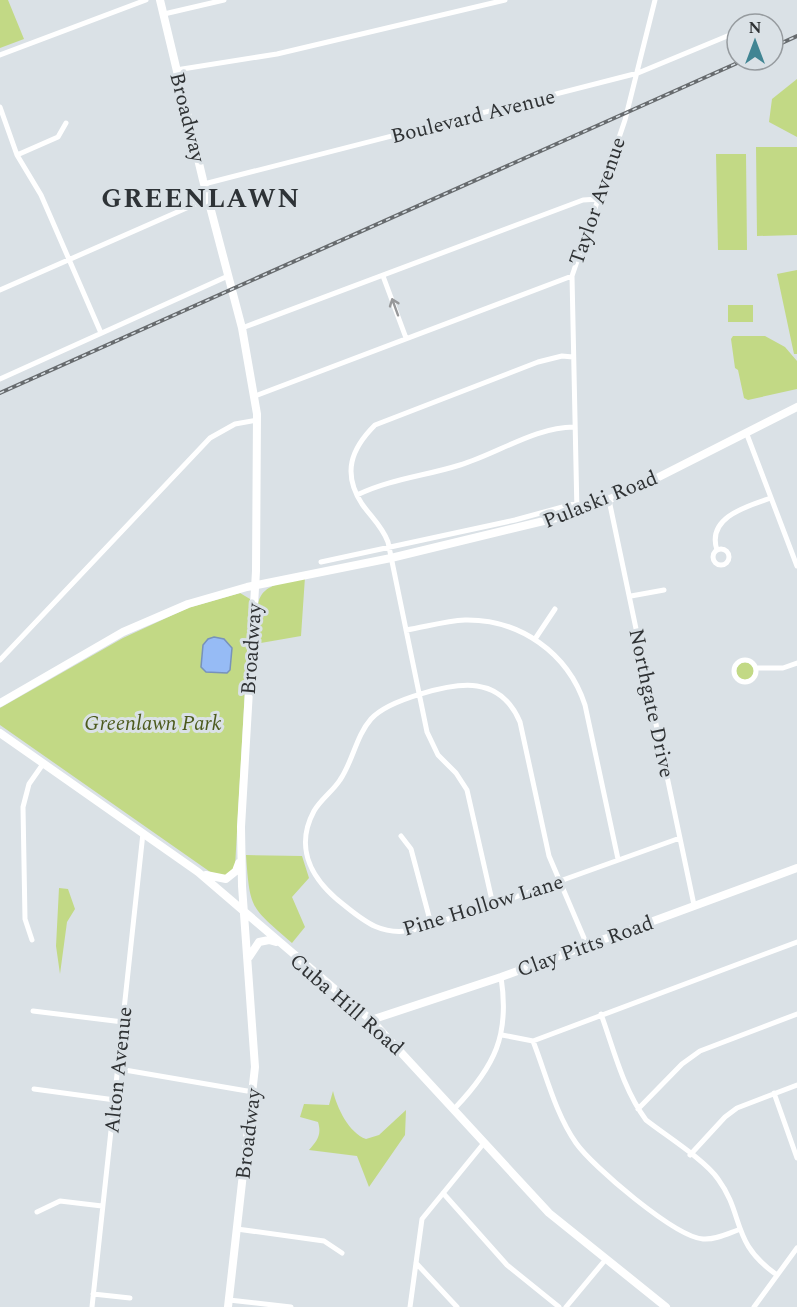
<svg xmlns="http://www.w3.org/2000/svg" width="797" height="1307" viewBox="0 0 797 1307" font-family="Spectral,serif">
<rect width="100%" height="100%" fill="#dae1e6"/>
<!-- green -->
<path fill="#c2d985" d="M0,0H8L24,39L0,48Z
M797,79V137L769,122L772,99Z
M756,147H797V235L757,236Z
M716,154H746L747,250H718Z
M797,270V354H794L777,274Z
M728,305H753V322H728Z
M733,336H765L785,347L797,361V389L748,400L744,398L738,370L735,368L731,339Z
M305,577L301,636L255,644C258,593 252,588 305,577Z
M240,593L250,599L235,867L228,876H216L0,725V708L123,638L188,608Z
M736 671a9 9 0 1 1 18 0a9 9 0 1 1-18 0Z
M246,855L302,856L309,878L292,897L305,927L292,943C251,907 250,911 246,855Z
M59,888L68,889L75,909L67,922L60,974L56,946Z
M333,1091C337,1108 349,1133 366,1139L379,1135L406,1110L405,1135L369,1187L357,1156L309,1150C317,1141 322,1135 318,1122L300,1117L304,1104L329,1105Z"/>
<!-- water -->
<path fill="#96bbf5" stroke="#7792bb" stroke-width="1.5" d="M214,637L224,639L232,648L230,670L227,673L206,672L201,667L203,645L208,639Z"/>
<g fill="none" stroke-linecap="round" stroke-linejoin="round">
<!-- street -->
<path stroke="#fff" stroke-width="5" d="M164,14L224,0
M0,55L146,0
M176,70L277,54L505,0
M0,107L17,155L41,195L101,333
M17,155L58,137L66,123
M204,184L638,73L737,32
M383,276L406,338
M0,290L207,199
M242,328L583,200L599,199
M0,379L228,276
M255,396L572,276
M746,432L797,566
M357,495C390,479 425,476 460,465C497,454 535,427 574,427
M609,500L694,905
M577,513L572,276L625,120L655,0
M713 557a8 8 0 1 1 16 0a8 8 0 1 1-16 0Z
M717,550C706,517 748,506 771,498
M321,562L515,520L577,503
M631,596L664,590
M406,630C425,627 445,621 465,620C520,619 568,653 585,705L618,859
M535,639L555,609
M0,660L210,438L235,424L257,420
M734 671a11 11 0 1 1 22 0a11 11 0 1 1-22 0Z
M756,668H783L797,663
M401,836L411,849L431,924
M493,905L467,790L456,773L438,755L427,732L388,542C382,526 371,517 362,504C342,473 351,449 375,425L538,362L562,356L573,357
M32,940L25,919L23,807L29,784L43,764
M587,945L549,856L520,722C512,703 498,689 477,686C452,682 388,700 371,719C356,736 353,761 340,780C333,791 321,799 314,811C293,850 314,882 344,905C366,923 383,936 413,930L493,905L680,838
M33,1011L123,1022
M601,1014C614,1050 623,1089 646,1120C665,1135 705,1160 718,1179C745,1216 730,1242 777,1275
M502,1035L533,1041L797,942
M533,1041C546,1074 555,1113 576,1143C592,1166 675,1237 703,1239C715,1240 727,1234 738,1230
M119,1069L253,1092
M34,1089L115,1100
M774,1093L797,1158
M455,1108C495,1066 510,1035 501,977
M638,1109L682,1064L700,1051L797,1014
M690,1155L725,1117L737,1108L797,1085
M443,1193L507,1265L559,1307
M37,1212L60,1201L102,1206
M237,1229L324,1241L342,1253
M416,1263L457,1307
M93,1294L130,1298
M229,1300L291,1307
M92,1307L143,833
M410,1307L422,1219L484,1143
M566,1307L606,1259
M754,1307L797,1248"/>
<!-- secondary -->
<path stroke="#fff" stroke-width="8" d="M160,0L203,180L242,328L257,414L256,571L241,827L242,886L255,1067L228,1307
M0,703L123,632L188,604L247,587L391,558L577,513L643,485L797,407
M0,733L198,872L371,1020L549,1213L666,1307
M206,875L226,879L236,871L239,863
M249,957L259,942L269,940L276,942
M371,1020L501,977L797,868"/>
<!-- rail casing -->
<g stroke="#676b6e" stroke-width="4">
<path id="rail" d="M773,47L797,36
M0,393L744,60"/>
</g>
<!-- rail -->
<use href="#rail" stroke="#dae1e6" stroke-width="1.5" stroke-dasharray="4.5" stroke-linecap="butt"/>
</g>
<!-- one-way arrows -->
<defs><path id="oneway-shaft" d="M-6 0H5M1.5-3L5.5 0L1.5 3" fill="none" stroke-width="1.6" stroke-linecap="round" stroke-linejoin="round" transform="scale(1.5)"/></defs>
<use stroke="#97989a" href="#oneway-shaft" transform="translate(395 307) rotate(-110)"/>
<g text-anchor="middle" stroke-width="6" stroke-linejoin="round" paint-order="stroke">
<!-- street labels -->
<g font-size="21" fill="#2f3234" stroke="#dae1e6">
<text transform="translate(473 116) rotate(-14)" y="7">Boulevard Avenue</text>
<text transform="translate(188 117) rotate(76)" y="7">Broadway</text>
<text transform="translate(597 201) rotate(-71)" y="7">Taylor Avenue</text>
<text transform="translate(600 499) rotate(-22)" y="7">Pulaski Road</text>
<text transform="translate(251 649) rotate(-86)" y="7">Broadway</text>
<text transform="translate(652 703) rotate(78)" y="7">Northgate Drive</text>
<text transform="translate(483 905) rotate(-17)" y="7">Pine Hollow Lane</text>
<text transform="translate(585 946) rotate(-20)" y="7">Clay Pitts Road</text>
<text transform="translate(347 1004) rotate(41)" y="7">Cuba Hill Road</text>
<text transform="translate(118 1070) rotate(-84)" y="7">Alton Avenue</text>
<text transform="translate(248 1134) rotate(-83)" y="7">Broadway</text>
</g>
<!-- park labels -->
<g font-size="21" font-style="italic" fill="#4c5a1d" stroke="#dae1e6">
<text x="153" y="730">Greenlawn Park</text>
</g>
<!-- district labels -->
<g font-size="27" font-weight="bold" letter-spacing="1.5" fill="#2e3337" stroke="#dae1e6">
<text x="201" y="207">GREENLAWN</text>
</g>
</g>
<!-- north arrow -->
<g transform="translate(755 42)"><circle r="28" fill="#dae1e6" stroke="#969b9f" stroke-width="1.5"/>
<path d="M0-4.5L10 22L0 15L-10 22Z" fill="#418593"/>
<text y="-9" font-size="16" font-weight="bold" text-anchor="middle" fill="#2f3234">N</text>
</g>
</svg>
